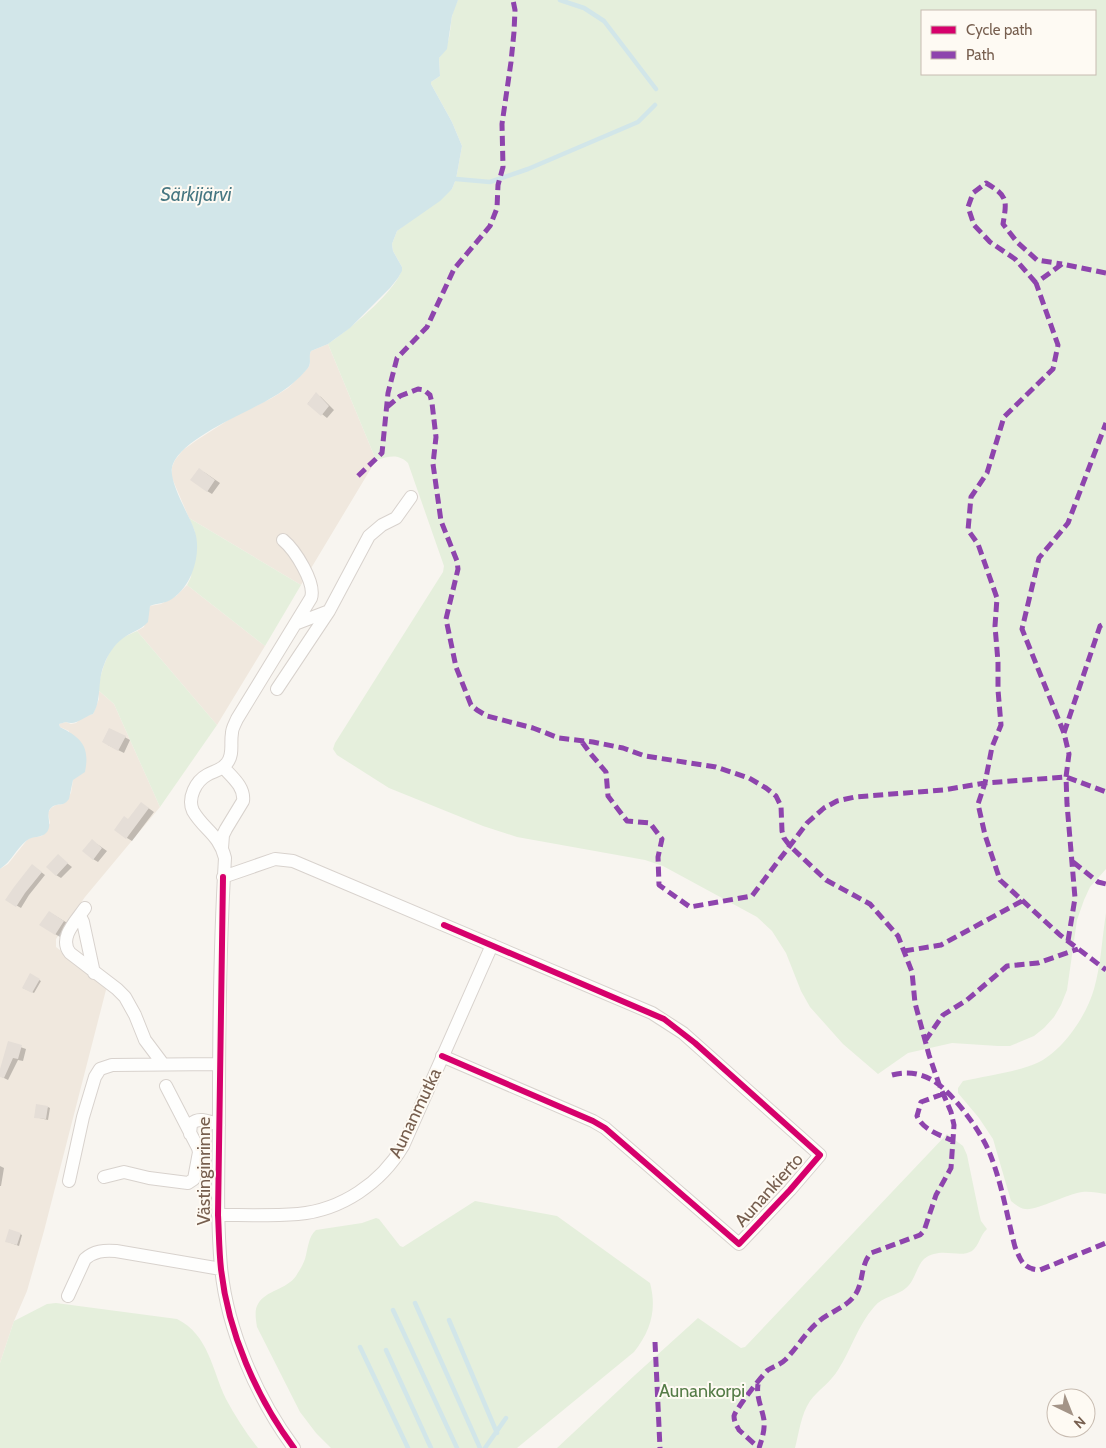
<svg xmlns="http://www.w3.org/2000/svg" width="1106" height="1448" viewBox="0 0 1106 1448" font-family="Cabin,sans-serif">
<rect width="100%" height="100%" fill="#f8f5f0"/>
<!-- residential -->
<path fill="#f0e8de" d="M328,344L376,460L301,585L189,518L172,478V467L175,460L183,450L197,440L233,417L272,398L288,388L308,368L310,364L309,356L311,351Z
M187,585L265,646L217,725L137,631L144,627L150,606L161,604L176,596Z
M98,690L114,704L160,807L85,897L56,939V947L107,986L44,1231L27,1291L14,1321L0,1363V869L8,864L27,840L32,837L42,836L50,823L48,813L51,808L56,805L63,804L71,793L73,780L69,731L60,727L59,724L66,722L71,724L76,723L82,717L93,714L99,699Z"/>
<!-- green -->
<path fill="#e5efdc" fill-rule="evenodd" d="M458,0H1106V869L1090,887L1084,900L1077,920L1067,990L1061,1005L1054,1017L1044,1028L1034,1036L1010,1046H998L952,1043L908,1053L878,1074L843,1044L810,1007L801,991L786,953L772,931L757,917L663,866L645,860L517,837L483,826L389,788L337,755L333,749L335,743L443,572L444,566L408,463C397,453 389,457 376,460L328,344C345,333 401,288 402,267L393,251L392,244L397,231L452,189L456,179L462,146L452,122L431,84V82L440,76L439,58C456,38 446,20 458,0ZM922,11H1095V74H922Z
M189,518L301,585L265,646L187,585L191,577L195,532Z
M137,631L217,725L160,807L114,704L98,690C101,672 107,649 122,638C127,635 133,633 137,631Z
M1106,913V1194C1098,1193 1090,1191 1082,1192C1067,1194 1036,1211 1025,1209C1019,1208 1015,1204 1011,1201L993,1139L979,1118L958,1093V1088L963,1081C985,1076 1017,1072 1037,1063C1062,1052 1087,1015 1094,989C1101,965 1102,938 1106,913Z
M947,1134L963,1146L967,1155L979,1213L981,1221L987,1229C980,1235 979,1246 972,1251C959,1259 941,1246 924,1259C916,1267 915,1281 906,1288C897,1296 883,1296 874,1307C858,1325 851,1350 838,1370C831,1382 818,1390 810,1401C801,1414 799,1433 795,1448H557L635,1375L698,1318L741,1348L745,1347Z
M475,1201L557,1216L650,1283C657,1309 651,1331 634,1352L517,1448H331L316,1433L300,1412L257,1327C256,1320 254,1310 258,1304C266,1290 286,1290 296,1276C299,1271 303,1265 305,1259C308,1249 308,1237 316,1230L362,1223L376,1218L379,1219L400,1246L403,1247Z
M56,1303L177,1319C209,1335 212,1370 226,1399C235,1416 246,1433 258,1448H0V1363L14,1321L47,1304Z"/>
<!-- water -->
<path fill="#d2e6e9" d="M0,0H458L452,16L447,49L439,58L440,76L431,82V84L452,122L462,146L456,179L452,189L440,201L397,231L392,244L393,251L402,267V271L398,278L390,288L350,328L328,344L311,351C308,357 312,362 308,368C298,380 287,389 273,397C249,412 184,437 173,464C166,480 190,515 195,532C199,545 197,560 192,573C188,583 181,593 172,599C165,604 157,603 150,606L148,622C140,631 130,632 122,639C114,645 107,656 104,665C97,681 102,700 93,714C83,717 76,726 66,722L59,724L60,727C82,738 90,747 85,772L73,780L69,799C67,801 66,803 63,804C59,805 56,804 52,807C44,813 53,824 47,832C41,839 33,835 26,841C16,849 12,861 0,869Z"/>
<!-- shadow -->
<path fill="#0003" d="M316,394L321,397L334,410L327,418L308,403Z
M204,472L220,483L212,494L207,491Z
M110,729L130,740L124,753L108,745Z
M147,807L154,812L132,841L127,838L129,820Z
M97,844L107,851L98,862L93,859Z
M58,856L72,867L61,878L56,875Z
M36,868L45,875L29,895L21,908L7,900Z
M49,912L69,924L60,937L55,934Z
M30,975L41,981L34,993L23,988Z
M9,1043L26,1049L23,1061L18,1060L8,1080L0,1076V1073Z
M48,1107L50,1108L48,1120L35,1117Z
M0,1166L4,1168L1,1186H0Z
M20,1234L22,1235L19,1246L8,1242Z"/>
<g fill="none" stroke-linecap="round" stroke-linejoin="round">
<!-- stream -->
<path stroke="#d2e6e9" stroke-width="4.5" d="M560,0L584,8L604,21L656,89
M456,179L490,182L528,169L638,122L655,105
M415,1303L480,1448
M393,1310L457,1448
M449,1320L497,1433
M360,1347L408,1448
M386,1350L431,1448
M485,1448L506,1418"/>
</g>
<!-- building -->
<path fill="#e5ded7" d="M316,392L329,406L321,416L307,404Z
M199,468L215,480L207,492L190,480Z
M109,728L126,736L118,751L102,742Z
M141,802L149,808L126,839L114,830L124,816L128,819Z
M92,839L102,848L93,860L82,851Z
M58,854L68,863L56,876L46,867Z
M32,864L42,872L25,893L16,907L5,900L14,887Z
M49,911L64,921L55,935L39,925Z
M30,973L40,979L32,993L22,988Z
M8,1041L22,1045L18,1059L13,1058L4,1078L0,1077V1069Z
M36,1104L48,1106L46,1119L34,1118Z
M9,1229L21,1233L17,1245L5,1242Z"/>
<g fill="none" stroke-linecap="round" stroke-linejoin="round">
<!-- minor casing -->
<g stroke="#d8d2cd" stroke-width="14">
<path id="minor" d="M283,540C295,550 316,583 311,598L237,719C235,724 232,728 232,733C230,744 234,754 227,763C222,770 214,771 207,775C196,781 187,798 193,811C204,830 219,834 225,858C220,940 219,1023 219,1104C219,1159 216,1213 221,1267C227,1330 257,1398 294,1448
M295,624L329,611
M277,689L329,611L369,536L382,525L396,518L411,497
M222,848L223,835L226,829L243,801C245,787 232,777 223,767
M223,877L275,859L293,861L652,1013L683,1033L820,1155L790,1190L739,1244L605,1128L593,1121L442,1056
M85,908C76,921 58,938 70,953L117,989L125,997L135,1015L145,1040L163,1064
M80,916L83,922L94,973
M190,1134L191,1124C199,1116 210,1122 219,1125
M104,1177L124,1172L149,1178L188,1183L194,1179L199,1152L198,1148L166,1086
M69,1181L83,1117L95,1077L100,1069L112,1065L219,1064
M218,1215C244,1215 271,1216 298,1214C342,1210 381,1183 403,1146L492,945
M68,1296L85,1259C94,1251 104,1250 116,1251L221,1269"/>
</g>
<!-- minor -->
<use href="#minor" stroke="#fefefd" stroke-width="12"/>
<!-- quiet -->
<path stroke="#8e44ad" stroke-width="5" stroke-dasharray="10 5" stroke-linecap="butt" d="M1106,273L1062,264L1036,283L1058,345L1053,369L1004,417L987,473L971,497L968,530L978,544L997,598L995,626L998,662V690L1001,725L992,747L985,783L978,804L985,835L1000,880L1060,935L1106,970
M1036,283L1015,259L990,242L974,225L968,207L973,193L986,183C1008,196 1007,200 1003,224L1017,242L1037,260L1062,264
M387,407L400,396L418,389L424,390L430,395L432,403L436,437L433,464L441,521L457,561L458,569L446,619L456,667L471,705L477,710L487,716L533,728L559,738L593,742L623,748L645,756L716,767L749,778L766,788L776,796L781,806L782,831L784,838L790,846L826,880L870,904L898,936L912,972L915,1003L929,1055L939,1084L951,1112L954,1125L951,1168L936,1195L924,1231L920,1235L871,1253C860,1265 864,1282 855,1295C846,1308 829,1312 818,1322C805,1333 797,1348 785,1360C780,1365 774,1366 768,1370C763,1374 735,1410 734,1416C734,1422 737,1426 739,1430L759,1448C762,1439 765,1430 764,1420C762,1408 756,1397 758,1384
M358,476L382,453L388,393L397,358L427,327L454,269L490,226L497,208L498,185L503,167L502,124L511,62L514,32L515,10L513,0
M1064,733L1100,626L1106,623
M582,742L590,753L606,772L608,796L627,821L650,823L662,839L658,857L659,885L690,907L752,896L807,823L824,808L837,801L855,797L943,790L985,783L1066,777L1106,792
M1073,862L1098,882L1106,884
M1068,941L1075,898L1067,804L1066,777L1069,754L1064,733L1022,629L1039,558L1068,523L1106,423
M904,951L941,945L1022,901
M925,1041L943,1015L967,1000L1007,966L1038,963L1078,949
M892,1075C906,1071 920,1073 932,1080C953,1092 982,1133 990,1154C1002,1184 1007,1216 1015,1247C1021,1261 1023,1269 1040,1270L1106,1243
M943,1094L921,1102L917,1116C923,1130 940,1135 953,1141
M655,1342L660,1448"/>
<!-- cycleway casing -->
<g stroke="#fefaf3" stroke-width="9">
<path id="cycleway" d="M223,877L218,1215C219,1233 219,1251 221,1269C228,1332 256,1397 294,1448
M442,1056L593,1121L605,1128L739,1244L790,1190L820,1155L695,1043L664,1019L444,925"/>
</g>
<!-- cycleway -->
<use href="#cycleway" stroke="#d6006c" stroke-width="6"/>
</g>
<g text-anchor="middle" stroke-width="4" stroke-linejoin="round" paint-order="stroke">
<!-- street labels -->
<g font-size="18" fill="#775f4f" stroke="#fefaf3">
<text transform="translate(415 1113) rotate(-64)" y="6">Aunanmutka</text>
<text transform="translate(204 1171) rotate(-90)" y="6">Västinginrinne</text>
<text transform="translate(769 1190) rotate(-48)" y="6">Aunankierto</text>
</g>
<!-- park labels -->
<g font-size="18" fill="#557c47" stroke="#fefaf3">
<text x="702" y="1397">Aunankorpi</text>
</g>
<!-- water labels -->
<g font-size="19" font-style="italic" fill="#477782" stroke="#fefaf3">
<text x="196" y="201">Särkijärvi</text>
</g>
</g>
<!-- legend -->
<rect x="921" y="10" width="175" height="65" fill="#fefaf3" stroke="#c8bcb1"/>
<rect x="931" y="26" width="25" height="8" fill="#d6006c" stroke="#c8bcb1"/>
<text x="966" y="35" font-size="15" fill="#775f4f">Cycle path</text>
<rect x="931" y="51" width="25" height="8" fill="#8e44ad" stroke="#c8bcb1"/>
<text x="966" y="60" font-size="15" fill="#775f4f">Path</text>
<!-- north arrow -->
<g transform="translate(1071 1413) rotate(137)"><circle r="24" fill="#fefaf3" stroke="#c8bcb1"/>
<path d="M0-4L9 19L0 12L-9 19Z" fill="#a49487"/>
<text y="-8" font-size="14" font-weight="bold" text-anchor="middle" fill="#775f4f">N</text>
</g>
</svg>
